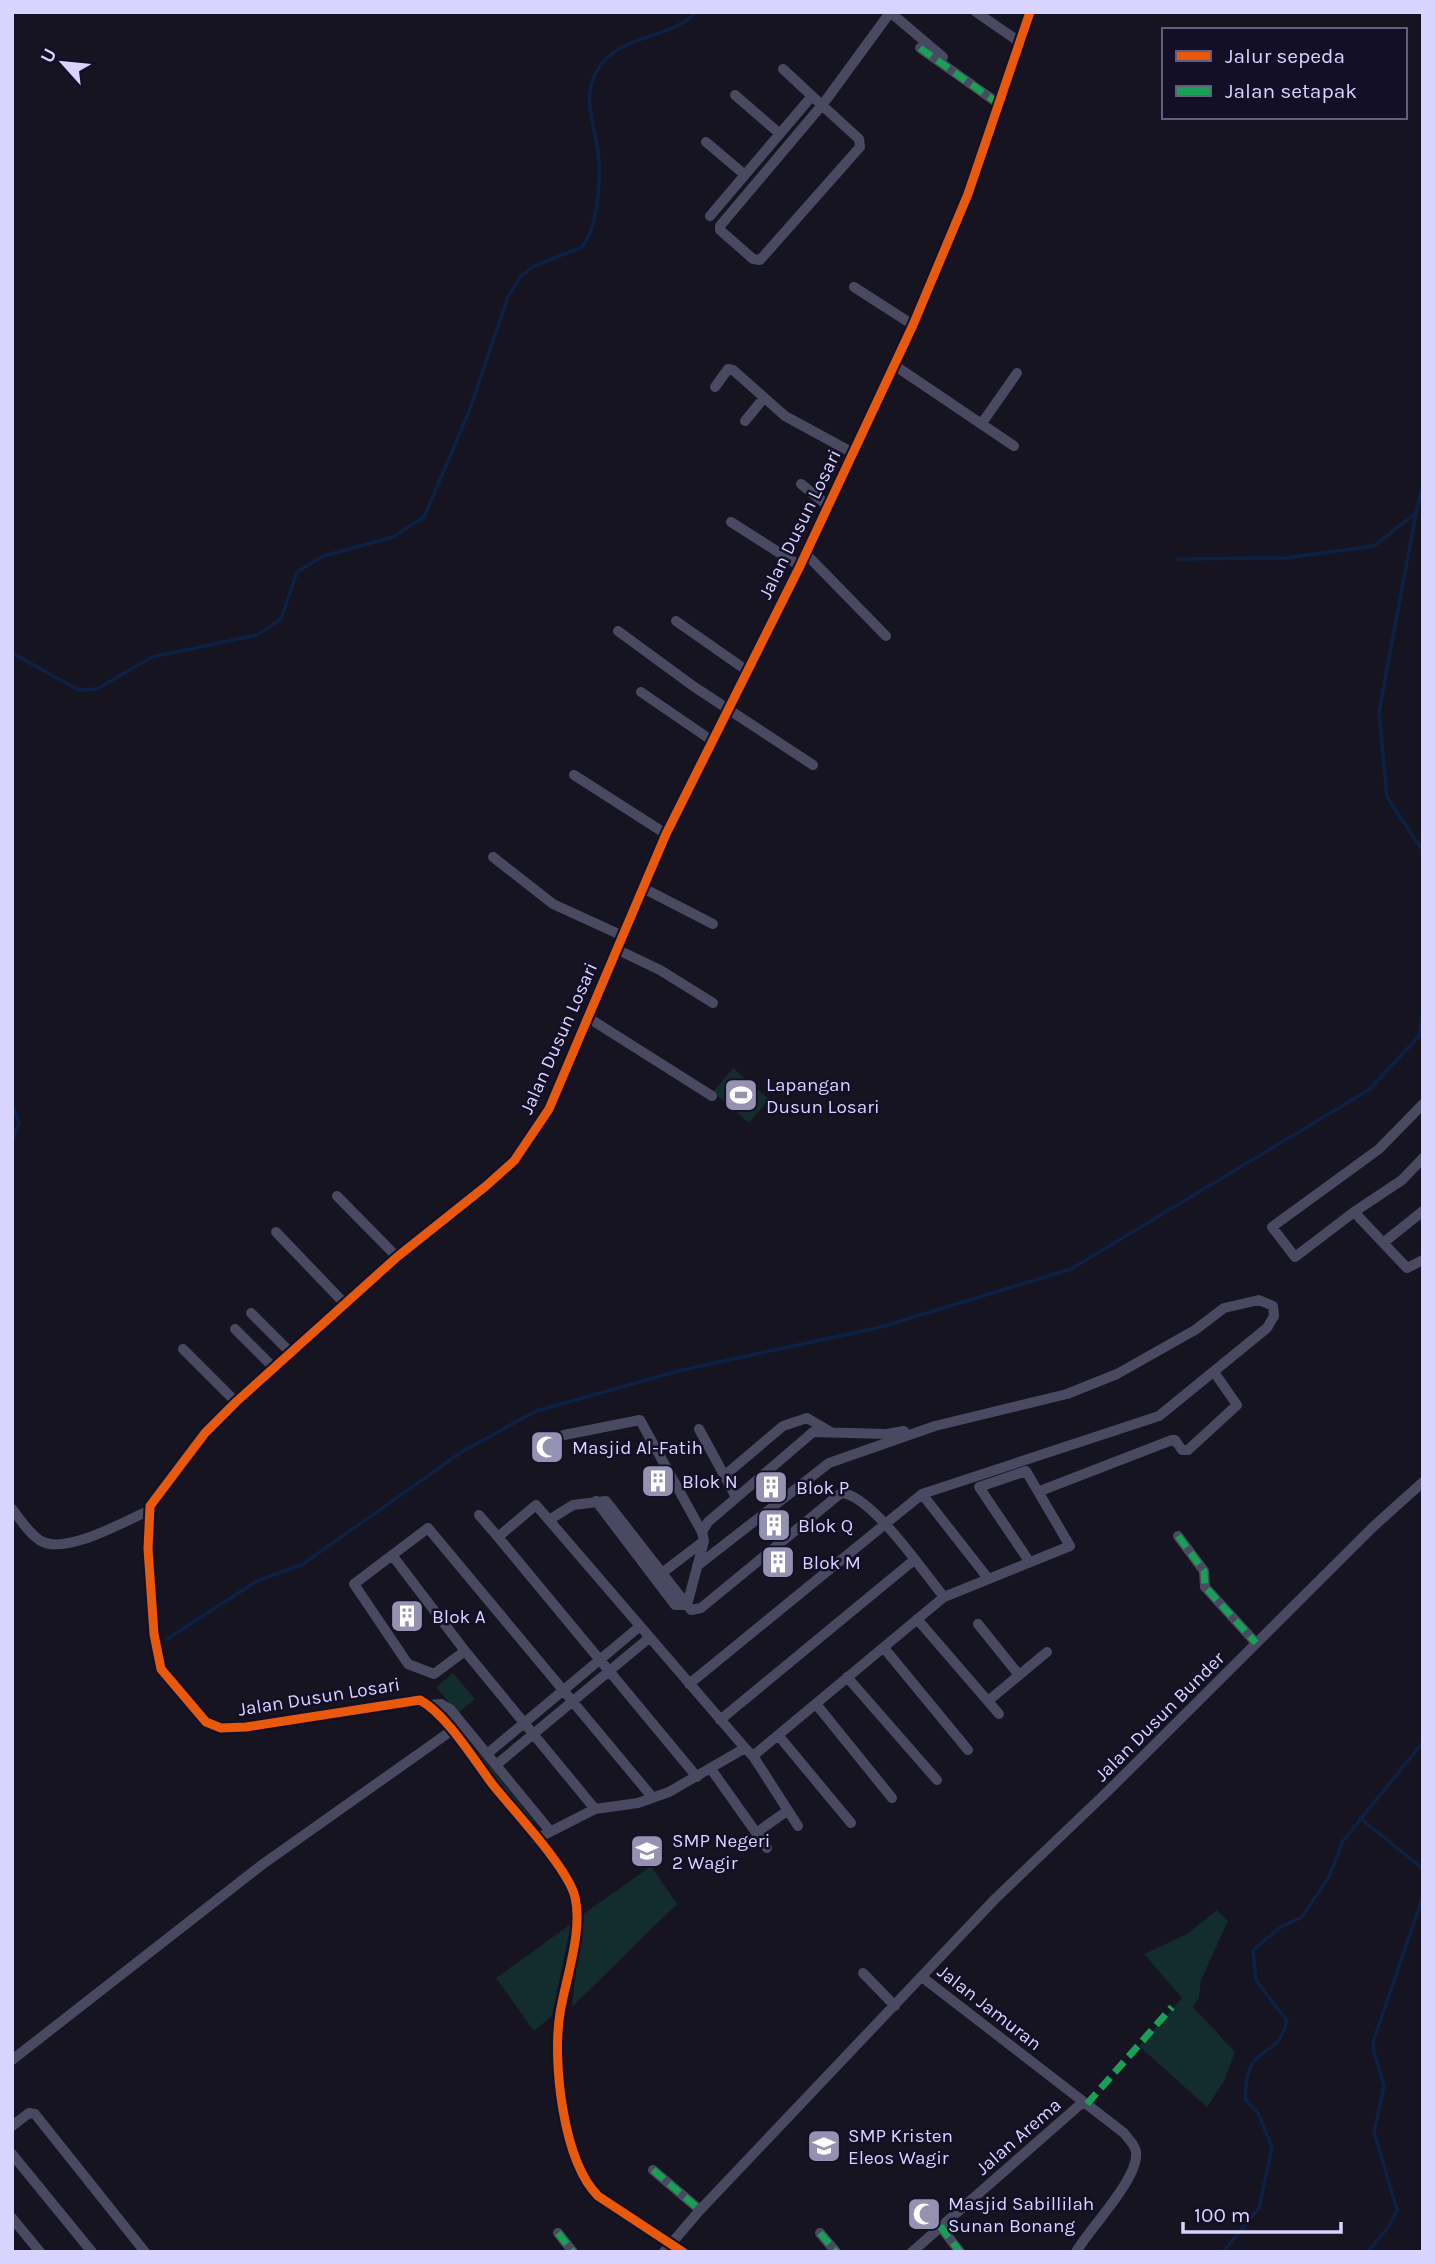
<svg xmlns="http://www.w3.org/2000/svg" width="1435" height="2264" viewBox="0 0 1435 2264" font-family="Karla,sans-serif">
<rect width="100%" height="100%" fill="#161421"/>
<!-- green -->
<path fill="#132c2d" d="M733,1068L769,1099L749,1123L713,1092Z
M453,1673L475,1699L458,1713L436,1687Z
M446,1712L533,1820L531,1823L443,1714Z
M651,1866L677,1904L572,2007L582,1915Z
M1217,1910L1228,1921L1201,1980L1199,1998L1193,2007L1235,2052L1224,2081L1207,2107L1139,2046L1182,1998L1144,1954L1187,1934Z
M571,1924L552,2016L534,2031L496,1978Z"/>
<g fill="none" stroke-linecap="round" stroke-linejoin="round">
<!-- stream -->
<path stroke="#0d2144" stroke-width="3.5" d="M1416,513L1379,712L1387,797L1423,851
M1178,559L1285,558L1374,546L1416,513L1423,485
M12,653L79,690L97,689L152,657L257,635L281,619L297,572L323,556L393,537L424,517L468,414L508,297L520,277L532,267L582,247C597,228 600,188 599,164C599,128 575,95 603,62C627,34 672,38 696,12
M12,1103L19,1123L12,1142
M167,1639L257,1581L303,1564L463,1451L536,1411L682,1370L881,1327L1071,1269L1370,1089L1420,1035L1423,1010
M1360,1818L1423,1869
M1223,2252L1259,2208L1272,2147L1258,2113L1245,2099C1246,2086 1246,2070 1255,2060C1273,2042 1278,2050 1287,2021L1256,1980L1253,1950L1279,1928L1302,1917L1329,1877L1343,1841L1423,1742
M1368,2252L1389,2226L1397,2210L1374,2132L1384,2086L1373,2048L1374,2039L1423,1896"/>
<!-- minor -->
<path stroke="#4a4962" stroke-width="10" d="M890,12L943,57
M976,12L1021,43
M920,48L999,104
M783,69L812,96
M735,95L780,134
M706,142L745,175
M710,216L812,96L859,139L860,147L760,260L753,259L720,230V226L822,105L826,100L889,14
M854,287L913,325
M894,365L1014,446
M715,387L728,369L733,370L785,416L853,453
M745,421L763,399
M982,423L1017,373
M801,484L827,505
M731,522L800,566
M805,553L886,636
M676,621L746,670
M618,631L693,686L813,765
M641,692L711,740
M574,775L666,834
M493,857L553,904L623,936
M643,888L713,924
M616,949L660,970L713,1003
M587,1017L712,1096
M1423,1104L1379,1149L1272,1227L1295,1257L1354,1212L1407,1268L1423,1260
M337,1196L397,1257
M1354,1212L1402,1180L1423,1158
M276,1232L344,1303
M1383,1243L1423,1211
M251,1313L290,1352
M235,1329L273,1367
M183,1349L236,1402
M699,1429L736,1497
M564,1435L640,1420L702,1532
M724,1476L783,1426L807,1418L831,1432
M1040,1491L1172,1440H1175L1182,1450H1188L1237,1405L1214,1372
M922,1494L987,1577
M596,1501L675,1605H687L691,1610L701,1608L841,1493C871,1494 924,1573 944,1597
M12,1509C21,1520 30,1535 41,1541C66,1555 123,1522 148,1511
M479,1515L498,1537
M549,1520L573,1505L606,1501L687,1605
M1178,1536L1204,1571L1205,1587L1256,1643
M392,1555L465,1651L595,1809
M662,1573L704,1541
M687,1605L704,1541L702,1532L708,1522L813,1432L886,1434L904,1431
M917,1619L999,1714
M978,1624L1019,1675
M884,1648L968,1750
M465,1651L434,1674L408,1664L354,1584L428,1528L653,1798
M847,1677L937,1780
M689,1684L922,1494L1159,1416L1267,1328L1274,1316L1273,1306L1259,1300L1224,1308L1195,1330L1117,1374L1067,1394L935,1426L829,1463L697,1566
M988,1701L1047,1652
M816,1704L892,1798
M428,1705L441,1704L450,1709L550,1831
M720,1720L914,1560
M778,1735L851,1823
M487,1754L639,1627
M753,1756L798,1826
M496,1765L649,1638
M711,1769L767,1848
M697,1777L498,1537L536,1505L745,1748
M756,1833L787,1811
M536,1839L595,1809L638,1803L669,1792L745,1748L753,1756L944,1597L1070,1546L1026,1471L979,1487L1029,1561
M863,1973L895,2006
M922,1977L1124,2133C1128,2139 1135,2144 1136,2152C1140,2177 1089,2229 1076,2252
M12,2060L263,1864L451,1731
M12,2126L29,2113L35,2114L145,2252
M12,2154L92,2252
M653,2170L700,2210
M12,2218L40,2252
M940,2226L960,2252
M558,2233L573,2252
M820,2233L836,2252
M664,2252L700,2210L995,1899L1107,1792L1374,1526L1423,1482
M683,2252L598,2196C563,2161 552,2061 560,2013C566,1977 583,1932 575,1897C568,1868 513,1810 493,1785C474,1760 447,1715 420,1700L246,1727L221,1728L206,1722L161,1669L154,1634L148,1549L150,1506L205,1433L236,1402L397,1257L486,1186L514,1161L549,1109L666,834L800,566L913,325L968,194L1030,12
M912,2252L1083,2102"/>
<!-- quiet -->
<path stroke="#1a9f57" stroke-width="7" stroke-dasharray="14 7" stroke-linecap="butt" d="M920,48L999,104
M1178,1536L1204,1571L1205,1587L1256,1643
M1087,2104L1172,2007
M653,2170L700,2210
M940,2226L960,2252
M558,2233L573,2252
M820,2233L836,2252"/>
<!-- cycleway casing -->
<g stroke="#130f26" stroke-width="13">
<path id="cycleway" d="M683,2252L598,2196C563,2161 552,2061 560,2013C566,1977 583,1932 575,1897C568,1868 513,1810 493,1785C474,1760 447,1715 420,1700L246,1727L221,1728L206,1722L161,1669L154,1634L148,1549L150,1506L205,1433L236,1402L397,1257L486,1186L514,1161L549,1109L666,834L800,566L913,325L968,194L1030,12"/>
</g>
<!-- cycleway -->
<use href="#cycleway" stroke="#e8590c" stroke-width="9"/>
</g>
<!-- icons -->
<defs>
<g id="stadium-square" transform="scale(1.75)"><rect x="-9" y="-9" width="18" height="18" rx="4" fill="#9591b1" stroke="#130f26"/><path d="M0-5a6.5 5 0 1 0 0 10a6.5 5 0 1 0 0-10ZM-3.5-1.8h7v3.6h-7Z" fill="#fff"/></g>
<g id="mosque-square" transform="scale(1.75)"><rect x="-9" y="-9" width="18" height="18" rx="4" fill="#9591b1" stroke="#130f26"/><path d="M3.5-4.9A6 6 0 1 0 3.5 4.9A5 5 0 1 1 3.5-4.9Z" fill="#fff"/></g>
<g id="building-square" transform="scale(1.75)"><rect x="-9" y="-9" width="18" height="18" rx="4" fill="#9591b1" stroke="#130f26"/><path d="M-4-6H4V6H1V3H-1V6H-4ZM-2.5-4.3h1.7v1.8h-1.7ZM.8-4.3h1.7v1.8H.8ZM-2.5-1h1.7V.8h-1.7ZM.8-1h1.7V.8H.8Z" fill="#fff"/></g>
<g id="school-square" transform="scale(1.75)"><rect x="-9" y="-9" width="18" height="18" rx="4" fill="#9591b1" stroke="#130f26"/><path d="M0-5L7-2L0 1L-7-2ZM-4 1L0 2.5L4 1V4Q0 6-4 4Z" fill="#fff"/></g>
</defs>
<g fill-rule="evenodd">
<use href="#stadium-square" x="741" y="1095"/>
<use href="#mosque-square" x="547" y="1447"/>
<use href="#building-square" x="658" y="1481"/>
<use href="#building-square" x="771" y="1487"/>
<use href="#building-square" x="774" y="1525"/>
<use href="#building-square" x="778" y="1562"/>
<use href="#building-square" x="407" y="1616"/>
<use href="#school-square" x="647" y="1851"/>
<use href="#school-square" x="824" y="2146"/>
<use href="#mosque-square" x="924" y="2214"/>
</g>
<g text-anchor="middle" stroke-width="5" stroke-linejoin="round" paint-order="stroke">
<!-- street labels -->
<g font-size="19" fill="#d9d4ff" stroke="#130f26">
<text transform="translate(799 524) rotate(-64)" y="7">Jalan Dusun Losari</text>
<text transform="translate(558 1038) rotate(-66)" y="7">Jalan Dusun Losari</text>
<text transform="translate(319 1696) rotate(-9)" y="7">Jalan Dusun Losari</text>
<text transform="translate(1159 1716) rotate(-45)" y="7">Jalan Dusun Bunder</text>
<text transform="translate(990 2007) rotate(38)" y="7">Jalan Jamuran</text>
<text transform="translate(1018 2136) rotate(-41)" y="7">Jalan Arema</text>
</g>
<!-- poi labels -->
<g font-size="19" fill="#d9d4ff" stroke="#130f26" text-anchor="start">
<text x="766" y="1091">Lapangan<tspan x="766" dy="22">Dusun Losari</tspan></text>
<text x="572" y="1454">Masjid Al-Fatih</text>
<text x="682" y="1488">Blok N</text>
<text x="796" y="1494">Blok P</text>
<text x="798" y="1532">Blok Q</text>
<text x="802" y="1569">Blok M</text>
<text x="432" y="1623">Blok A</text>
<text x="672" y="1847">SMP Negeri<tspan x="672" dy="22">2 Wagir</tspan></text>
<text x="848" y="2142">SMP Kristen<tspan x="848" dy="22">Eleos Wagir</tspan></text>
<text x="948" y="2210">Masjid Sabillilah<tspan x="948" dy="22">Sunan Bonang</tspan></text>
</g>
</g>
<!-- border -->
<rect width="1435" height="2264" fill="none" stroke="#d9d4ff" stroke-width="28"/>
<!-- legend -->
<rect x="1162" y="28" width="245" height="91" fill="#130f26" stroke="#625e7d" stroke-width="2"/>
<rect x="1176" y="51" width="35" height="10" fill="#e8590c" stroke="#625e7d" stroke-width="2"/>
<text x="1225" y="63" font-size="21" fill="#d9d4ff">Jalur sepeda</text>
<rect x="1176" y="86" width="35" height="10" fill="#1a9f57" stroke="#625e7d" stroke-width="2"/>
<text x="1225" y="98" font-size="21" fill="#d9d4ff">Jalan setapak</text>
<!-- north arrow -->
<g transform="translate(63 63) rotate(297)" stroke="#130f26" stroke-width="5" paint-order="stroke">
<path d="M0-5L12 26L0 18L-12 26Z" fill="#d9d4ff"/>
<text y="-10" font-size="19" font-weight="bold" text-anchor="middle" fill="#d9d4ff">U</text>
</g>
<!-- scale -->
<path d="M1183 2222v10h158v-10" fill="none" stroke="#d9d4ff" stroke-width="3.5"/>
<text x="1194" y="2222" font-size="21" fill="#d9d4ff" stroke="#130f26" stroke-width="5" paint-order="stroke">100 m</text>
</svg>
